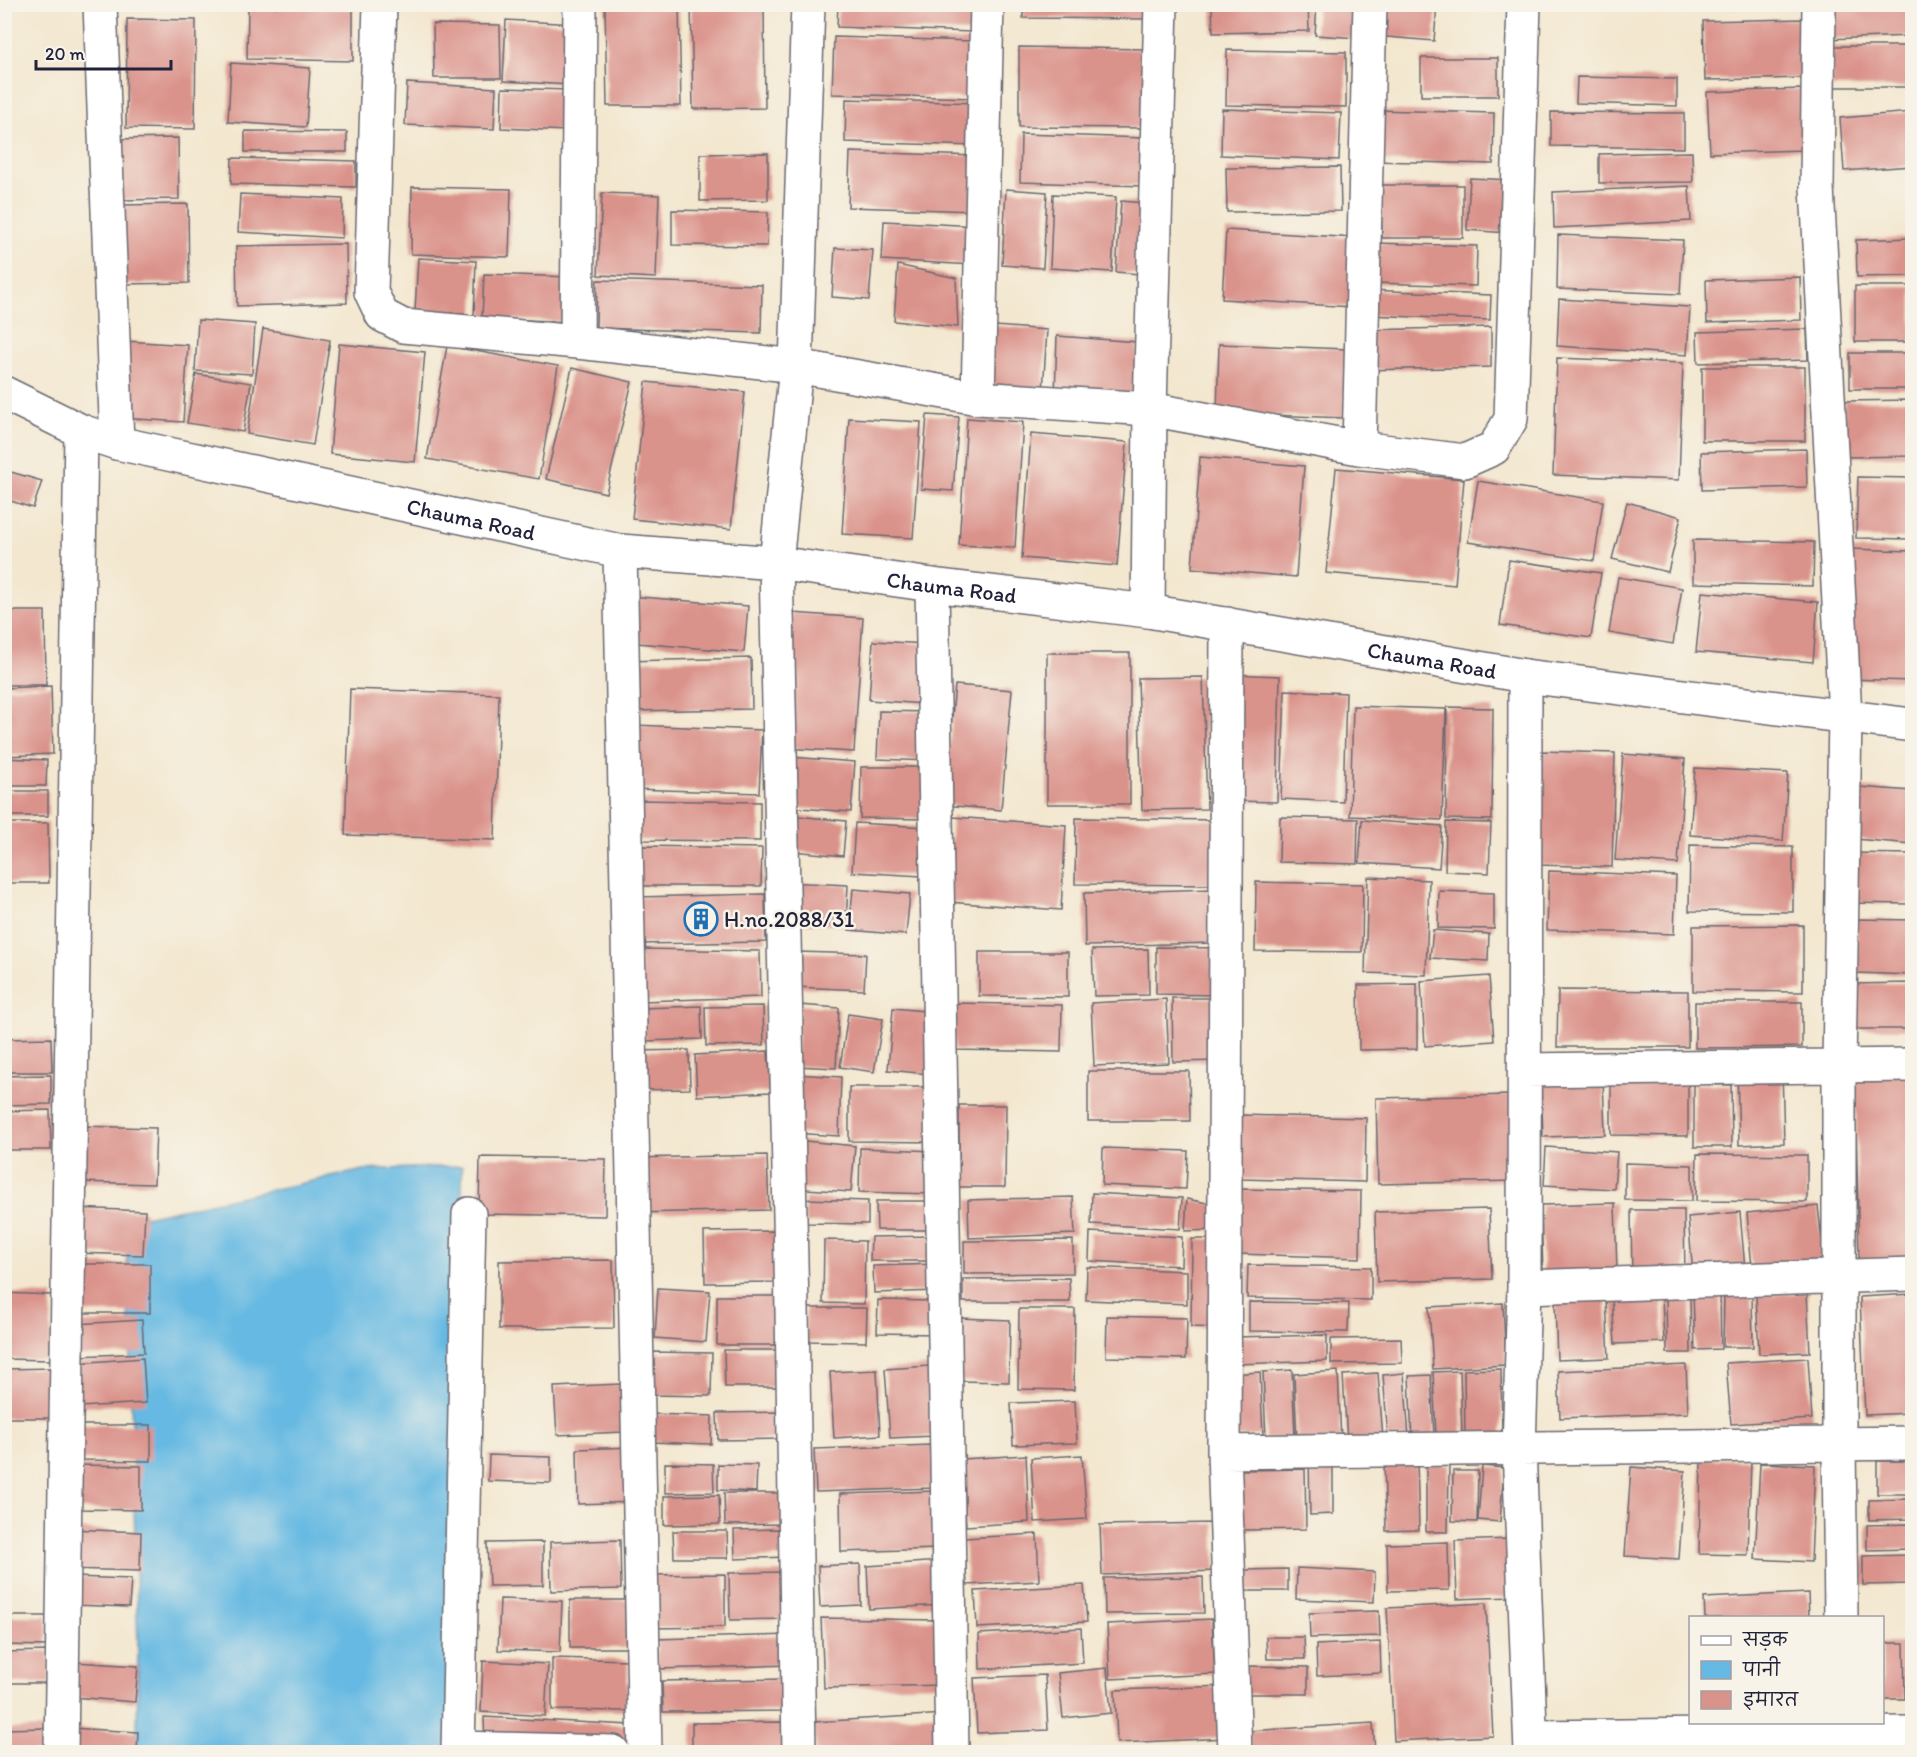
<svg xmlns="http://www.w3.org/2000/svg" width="1917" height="1757" viewBox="0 0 1917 1757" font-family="Itim,'Playpen Sans Deva',sans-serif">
<rect width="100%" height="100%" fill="#f7f3e8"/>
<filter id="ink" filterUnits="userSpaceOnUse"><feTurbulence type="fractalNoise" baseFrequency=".0167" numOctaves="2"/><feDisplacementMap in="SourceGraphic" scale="12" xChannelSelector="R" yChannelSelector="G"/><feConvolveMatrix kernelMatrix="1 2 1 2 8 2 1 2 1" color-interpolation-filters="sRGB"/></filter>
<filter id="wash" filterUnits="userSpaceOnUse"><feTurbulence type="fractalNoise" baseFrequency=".008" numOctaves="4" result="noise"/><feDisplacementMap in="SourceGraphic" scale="24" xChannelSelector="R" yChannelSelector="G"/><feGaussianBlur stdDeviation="1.35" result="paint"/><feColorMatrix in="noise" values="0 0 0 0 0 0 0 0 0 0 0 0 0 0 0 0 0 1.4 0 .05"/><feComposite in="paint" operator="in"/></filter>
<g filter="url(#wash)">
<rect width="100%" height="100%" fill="#f3e7cf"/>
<!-- water -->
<path fill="#66b9e2" stroke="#446e8e" stroke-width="1.5" d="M462,1166V1752H137L138,1645L126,1221L364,1170Z"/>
<g id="blocks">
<!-- building -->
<path fill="#da938b" d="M605,4H679L681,106H607Z
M691,4H764L765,108L693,109Z
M838,4H973L972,32L837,27Z
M1023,4H1150V19L1023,18Z
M1212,4H1308L1309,31L1213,33Z
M1317,4H1360L1358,38L1315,35Z
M1378,4H1437L1434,41L1376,36Z
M1703,4H1802V8H1703Z
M1825,4H1912V36L1826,39Z
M248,6L353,9V61L247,59Z
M127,19L196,20L195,129L126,128Z
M1805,19L1806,78L1705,80L1703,21Z
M506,20L573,24L570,85L503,81Z
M433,24L500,25L501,78H434Z
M834,37L975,41L974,98L832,94Z
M1832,46H1912V87H1832Z
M1019,47L1146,49L1145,128L1019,127Z
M1227,50L1346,52V107L1226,105Z
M1421,58H1498V96H1421Z
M231,63L310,68L306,127L228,122Z
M1577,77L1677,79V106L1576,103Z
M407,83L496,88L494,129L405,125Z
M502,88L568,90L567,131L501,128Z
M1802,89L1804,150L1710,153L1707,92Z
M846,99L978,103L977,146L845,142Z
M1222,109L1341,113L1339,160L1221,155Z
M1374,110L1494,113L1493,164L1373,161Z
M1551,112L1684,113V148L1551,146Z
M1912,112V166L1844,171L1840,118Z
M245,131L347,132V152H245Z
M1021,134L1145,138L1143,186L1020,182Z
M178,138L179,199L118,200L117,139Z
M850,152L978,156L977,211L848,207Z
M1692,152L1693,182L1599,183V154Z
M768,153V200L700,201V154Z
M232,158L356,161V187L231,184Z
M1340,167L1341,211L1227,212L1226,168Z
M1470,178L1511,180L1507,233L1467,230Z
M1381,185H1463V238H1382Z
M1689,186L1691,221L1554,228L1553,192Z
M412,187L511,189L509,257L411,254Z
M1006,189L1047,192L1043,268L1002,265Z
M602,193L659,195L656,278L598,275Z
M240,194L343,199L342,238L238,232Z
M1053,194L1116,197L1112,272L1050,268Z
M1121,201L1144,203L1139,274L1116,272Z
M188,204L189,283L120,284L119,205Z
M672,210L768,212L767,246L672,245Z
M884,221L976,226L974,265L882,260Z
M1226,230L1356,238L1352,307L1222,299Z
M1558,235L1683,240L1680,294L1557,289Z
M1912,238V276L1857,277L1856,240Z
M1374,243L1477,246L1476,286L1373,283Z
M346,244L347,303L237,306L236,246Z
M835,248L873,250L869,300L832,297Z
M418,258L476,261L474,315L415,311Z
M898,265L956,278L958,327L894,321Z
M484,274L571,277L569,322L482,318Z
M1800,277L1801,320L1707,323L1706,280Z
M597,280L762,285L761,333L596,328Z
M1855,286H1912V342H1855Z
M1367,290L1491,295L1490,320L1367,315Z
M1559,299L1690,307L1687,355L1557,346Z
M198,320L255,324L252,374L195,371Z
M995,326L1047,330L1043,391L990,386Z
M1491,327V367L1367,370L1366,330Z
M263,329L330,340L313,445L247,434Z
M1807,329L1808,360L1698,363L1697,332Z
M1057,336L1138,342L1135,399L1055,395Z
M125,341L188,345L183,422L122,418Z
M339,344L425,352L415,462L330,454Z
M1219,344L1346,349L1344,418L1217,413Z
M447,346L558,366L539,479L427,459Z
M1850,353H1912V389H1850Z
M1557,358L1683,363L1679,480L1553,475Z
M1702,367H1805V441H1702Z
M572,368L632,382L606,493L546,479Z
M196,374L251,383L243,432L187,423Z
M646,382L745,392L731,529L632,519Z
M1912,400V456L1846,457L1844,401Z
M927,415L959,417L953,491L921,489Z
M849,418L921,422L913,538L842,534Z
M967,418L1023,422L1015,548L959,545Z
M1031,434L1127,442L1117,566L1022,558Z
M1806,449L1807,487L1702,490L1701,452Z
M1200,457L1304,466L1296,577L1192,568Z
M1336,468L1464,479L1455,585L1326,573Z
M4,470L42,481L33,508L4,499Z
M1858,477L1912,478V539L1856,538Z
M1478,481L1603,501L1594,561L1468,542Z
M1627,502L1681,517L1668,572L1612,559Z
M1693,540L1814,542L1813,586L1693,583Z
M1849,549L1912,551V681L1847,679Z
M1509,560L1601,573L1591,638L1500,625Z
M1618,577L1682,588L1673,644L1609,633Z
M1702,592L1818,602L1813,662L1696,652Z
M629,596L748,606L744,652L625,642Z
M4,611H45L46,685H4Z
M792,613L863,618L854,752L784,748Z
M873,641L927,644L924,704L869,700Z
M1047,653H1130V804H1047Z
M751,658L752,709L626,711L625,661Z
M1229,674L1280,676L1277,802L1234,801Z
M1203,677L1207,809L1142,810L1138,678Z
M955,685L1012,690L1001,810L944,805Z
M51,686L53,754L4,756V688Z
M350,689L499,694L495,840L345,835Z
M1285,690L1346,693L1343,802L1281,799Z
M1353,706L1446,709L1442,820L1350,816Z
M1447,707L1493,708L1492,820L1446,819Z
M879,711L930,712L928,761L877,759Z
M633,725L762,730L759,793L631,789Z
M1539,751L1615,753L1612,867L1538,865Z
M1623,754L1685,759L1678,864L1615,860Z
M791,757L855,762L851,812L787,807Z
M4,758L47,760L46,786H4Z
M861,767H925L924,819L860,818Z
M1695,768L1788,773L1783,841L1690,835Z
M1859,787L1912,791V844L1855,839Z
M4,791H48V816H4Z
M637,800L760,802V841L636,840Z
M787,815L846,821L843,856L783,850Z
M952,817L1066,825L1061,910L947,902Z
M1280,817L1358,819L1357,864L1279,862Z
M1076,818L1218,820L1217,885L1075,884Z
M1362,820L1442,826L1439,868L1359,863Z
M1446,822L1491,823L1489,873L1445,871Z
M4,823H48L49,883H4Z
M855,823L926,827L922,876L852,872Z
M1690,845L1793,847V912L1689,911Z
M640,846L762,848L761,886H638Z
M1847,853L1910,854L1909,904L1847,903Z
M1549,871L1676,876L1674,934L1547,930Z
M1368,877L1429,880L1426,975L1365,973Z
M786,882L848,885L846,926L784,922Z
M1256,882L1363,884L1362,952L1255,951Z
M853,889L910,894L906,935L849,930Z
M1214,889L1215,943L1085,946L1084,893Z
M1439,891L1494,893V929L1438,928Z
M765,894L766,942L638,944L636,897Z
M1857,919L1912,920V975L1856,973Z
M1803,925V992L1693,991V926Z
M1433,930L1489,934L1488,961L1430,958Z
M1156,947L1217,948L1216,995L1156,994Z
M640,949L760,951L761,997L642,1001Z
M1148,949L1149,995L1094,996L1092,950Z
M797,952L866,954L864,990L795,987Z
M979,952H1068V997L979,996Z
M1489,976L1494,1041L1425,1046L1421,981Z
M1912,983V1029H1849V984Z
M1417,984V1049L1359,1050L1358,985Z
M1558,990L1688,991V1047H1557Z
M1172,998H1220L1221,1061L1173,1062Z
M1166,999L1169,1063L1094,1066L1091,1003Z
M1695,1002H1802V1047L1695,1048Z
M955,1003L1062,1005L1061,1052L954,1050Z
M799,1005L839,1008L836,1068L796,1066Z
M701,1006L702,1039L645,1041L643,1008Z
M763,1006L764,1045L706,1046L705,1007Z
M893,1008L935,1012L929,1074L888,1070Z
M848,1014L883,1019L874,1072L840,1067Z
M51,1038L52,1072H4V1039Z
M689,1050L690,1089L634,1090L633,1051Z
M768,1051L771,1092L697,1096L695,1055Z
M1912,1068V1258L1859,1259L1855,1069Z
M1782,1069L1784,1143L1739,1145L1737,1071Z
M1088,1071H1189L1190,1121H1088Z
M1611,1073H1688V1136L1611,1135Z
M797,1074L841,1077L839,1136L793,1133Z
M51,1075V1104L4,1105V1076Z
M1603,1077L1605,1135L1543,1137L1541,1079Z
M1694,1084L1731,1085L1732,1147H1694Z
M849,1087H933V1142L849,1141Z
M1512,1095L1515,1181L1378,1184L1376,1098Z
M959,1105H1006L1005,1187H959Z
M50,1110L51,1150H4V1111Z
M1239,1115L1366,1118L1365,1182L1239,1179Z
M79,1126L156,1128L154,1184L78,1182Z
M795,1140L855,1146L851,1192L791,1188Z
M1546,1147L1617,1152L1614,1189L1544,1185Z
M860,1148L935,1151L934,1194L859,1192Z
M1103,1148L1188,1151L1186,1189L1102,1185Z
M1697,1154L1807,1155V1202L1696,1201Z
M767,1155L769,1210L636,1213L634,1158Z
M480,1157L606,1159L605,1216L479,1214Z
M1625,1163L1692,1165V1201L1625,1200Z
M1240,1189L1361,1191L1360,1258L1238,1254Z
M1092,1193L1182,1198L1180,1229L1091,1224Z
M1073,1197L1075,1234L969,1238L968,1200Z
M805,1199L868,1201V1224L805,1223Z
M1187,1199L1217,1205L1219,1230L1185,1231Z
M876,1201H935V1230H877Z
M1615,1203L1617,1273L1543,1274L1541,1205Z
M1818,1206L1824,1261L1752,1268L1747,1213Z
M75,1208L145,1211L143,1255L73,1253Z
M1489,1209L1492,1279L1377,1282L1375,1212Z
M1631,1210H1684L1685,1279L1632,1280Z
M1740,1212L1745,1269L1693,1274L1688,1217Z
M775,1231L777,1282L705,1283L704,1232Z
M1090,1232L1182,1237L1181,1266L1089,1261Z
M937,1236V1261H870L871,1237Z
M1192,1239H1225L1223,1328L1191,1327Z
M824,1240L865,1241L864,1304L823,1303Z
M1073,1240V1273L964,1274V1241Z
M613,1260L614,1328L499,1329V1261Z
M77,1264H150V1313H78Z
M938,1264L939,1291L874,1293L873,1266Z
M1248,1265L1371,1267V1300L1247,1298Z
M1087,1267L1187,1271V1304L1086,1300Z
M1069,1278L1070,1302H963V1279Z
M658,1288L710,1291L706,1342L655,1338Z
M4,1293L52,1295L50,1360L4,1359Z
M1690,1293L1691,1353H1667L1666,1294Z
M1693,1293H1720L1721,1349L1695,1350Z
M1724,1293H1752L1753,1347H1723Z
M1807,1293L1810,1352L1759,1354L1756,1295Z
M1912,1294V1413L1865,1415L1860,1297Z
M1662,1295L1664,1342L1615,1344L1612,1298Z
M717,1296H777L778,1345H717Z
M878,1300L936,1301L935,1334L877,1333Z
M1606,1300L1609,1358L1557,1360L1555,1301Z
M1249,1302L1349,1303L1348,1332L1249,1331Z
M1503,1303L1506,1365L1433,1369L1429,1307Z
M806,1308H867L866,1342L805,1341Z
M1019,1309H1075L1074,1390L1018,1389Z
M1107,1316L1187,1318L1186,1359L1106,1357Z
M958,1318L1010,1320L1009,1382L957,1381Z
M142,1320L144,1353L79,1356L76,1324Z
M1327,1335V1361L1237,1364L1236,1337Z
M1401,1338L1402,1363L1331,1364V1339Z
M724,1350H777V1387H725Z
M648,1352L712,1353L711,1396L649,1395Z
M143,1358L146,1403L80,1407L77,1363Z
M1808,1358L1812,1419L1731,1424L1726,1363Z
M1686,1365L1688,1413L1560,1418L1558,1371Z
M930,1366L934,1436L890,1438L885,1369Z
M55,1368V1418H4V1369Z
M1501,1369L1502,1435L1465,1436L1464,1370Z
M877,1370L880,1435L834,1438L830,1372Z
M1292,1370L1295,1438L1266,1439L1263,1372Z
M1338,1371L1341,1440L1297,1442L1294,1374Z
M1460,1371L1462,1435L1436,1436L1433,1372Z
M1260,1372L1263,1435L1236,1437L1232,1374Z
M1378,1373L1383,1439L1347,1441L1343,1375Z
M1404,1373L1409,1437L1388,1438L1383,1375Z
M1431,1375L1434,1437L1412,1438L1409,1376Z
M621,1384L623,1432L557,1435L554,1387Z
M1075,1401L1077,1443L1013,1445L1011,1403Z
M780,1412L781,1439L718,1440L717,1413Z
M650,1414L712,1416L711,1444L649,1442Z
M77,1425H151V1461L78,1460Z
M933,1445L934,1488L816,1492L814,1449Z
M633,1447L634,1502L578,1504L577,1449Z
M489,1455L551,1457V1483L488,1481Z
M1026,1455L1029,1522L966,1526L963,1459Z
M1082,1455L1087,1519L1035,1522L1031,1458Z
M1309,1456H1333V1514L1310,1515Z
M1701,1459L1751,1460L1748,1555L1699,1554Z
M1417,1461L1419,1530L1386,1531L1384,1462Z
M1877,1461H1912V1494H1877Z
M665,1463L713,1464L714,1492L665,1493Z
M1760,1463L1815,1465L1811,1562L1755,1559Z
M718,1464L757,1465L756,1492L718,1490Z
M1426,1464L1449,1465L1448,1532H1426Z
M75,1465L141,1466V1510L75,1509Z
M1482,1466L1504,1468L1500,1522L1478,1520Z
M1631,1467L1685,1471L1679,1559L1625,1556Z
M1305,1469L1306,1529L1242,1530L1240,1470Z
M1453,1471H1478L1477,1522L1452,1521Z
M936,1491L937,1549L841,1552L840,1494Z
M724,1493H782V1524L725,1525Z
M719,1495L720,1524L664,1525V1496Z
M1912,1499V1519L1869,1520V1500Z
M1214,1523L1216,1571L1102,1575L1100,1525Z
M1912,1524V1549L1867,1550V1525Z
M70,1529L141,1532L140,1571L68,1569Z
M784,1529L785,1557L735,1559L734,1530Z
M673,1531H727L728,1558H674Z
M1037,1534L1039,1581L967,1585L964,1538Z
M1509,1539L1511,1597L1457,1599L1455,1541Z
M620,1540L621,1589L551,1591L550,1542Z
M543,1542V1585L489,1586L487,1543Z
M1448,1542L1449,1590L1388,1591L1387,1544Z
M1912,1555V1584L1863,1585V1556Z
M941,1561L944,1605L869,1609L867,1566Z
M860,1564L861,1605L820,1607L818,1566Z
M1297,1568L1375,1572L1374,1602L1296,1599Z
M1288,1569V1591H1242V1570Z
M790,1572L792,1619L730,1620L729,1573Z
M725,1574V1627L652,1628L651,1575Z
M74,1577L131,1579L129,1607L73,1605Z
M1203,1577L1204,1613L1105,1614L1104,1578Z
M1084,1585L1087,1622L977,1628L975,1591Z
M1808,1593L1809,1618H1705L1704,1598Z
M500,1599L562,1601L560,1652L498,1650Z
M570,1600H630V1648H570Z
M1486,1603L1493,1736L1394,1741L1387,1608Z
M1379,1611L1380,1636L1310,1638L1309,1613Z
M4,1616H47V1646L4,1645Z
M821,1618L937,1620L943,1685L824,1688Z
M1212,1619L1215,1674L1110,1679L1107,1624Z
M1081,1628L1083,1663L980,1669L979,1634Z
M792,1635L793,1665L657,1669V1639Z
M1266,1637H1304L1305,1659H1267Z
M1380,1642L1381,1673L1317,1676L1316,1645Z
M1882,1643H1904L1905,1699H1882Z
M49,1651V1683H4V1652Z
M552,1658L628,1660L627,1711L552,1710Z
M483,1661L548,1664L545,1716L481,1712Z
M75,1662L138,1666L135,1702L72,1697Z
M1246,1666L1308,1667V1694H1246Z
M1107,1668L1111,1713L1063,1718L1058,1673Z
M1045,1675L1048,1730L977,1733L974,1678Z
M789,1679L790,1711L663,1712L662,1681Z
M1226,1686L1228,1738L1117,1743L1115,1690Z
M945,1714V1752H816L814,1722Z
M484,1717L630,1725L631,1749L485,1743Z
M787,1722L788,1752H692V1723Z
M1373,1723L1375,1752H1251L1249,1731Z
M45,1728V1752H4V1729Z
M70,1728L138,1732L137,1752H68Z
M1822,1744L1823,1752H1755V1751Z
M1231,1749V1752H1177V1751Z"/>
</g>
</g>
<g filter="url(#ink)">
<use href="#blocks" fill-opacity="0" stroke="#6b676f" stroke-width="1.5"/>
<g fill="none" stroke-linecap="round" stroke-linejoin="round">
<!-- street casing -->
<g stroke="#6b676f" stroke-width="36">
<path id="street" d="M100,4L117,443
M380,4L371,292L382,315L403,326L577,342L796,366L978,398L1150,409L1359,448L1465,461L1494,448L1511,419L1524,4
M1819,4L1817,187L1845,716L1839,1065V1444L1841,1618
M577,342L580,4
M978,398L987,4
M1359,448L1370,4
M620,551L645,1752
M932,585L952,1752
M1148,611L1150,409L1161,4
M1227,624L1224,1452L1235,1752
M1525,676L1524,1287L1519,1448L1531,1752
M1525,1070L1912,1065
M1524,1287L1912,1274
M1224,1452L1912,1443
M1531,1737L1912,1733
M458,1748L613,1752
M61,1752L81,431
M458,1752L469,1214
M799,1752L792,1309L776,563L796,366L808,4"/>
</g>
<!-- secondary casing -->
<g stroke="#6b676f" stroke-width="36">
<g id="secondary">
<path id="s1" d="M4,393L81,431L117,443L620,551L776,563L932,585L1148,611L1525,676L1912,725"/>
</g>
</g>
<!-- street -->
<use href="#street" stroke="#fff" stroke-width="33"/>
<!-- secondary -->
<use href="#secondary" stroke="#fff" stroke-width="33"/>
</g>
</g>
<!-- icons -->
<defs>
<g id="building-ring" transform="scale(1.725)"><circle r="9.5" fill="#f7f3e8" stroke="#1f6fb2" stroke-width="1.5"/><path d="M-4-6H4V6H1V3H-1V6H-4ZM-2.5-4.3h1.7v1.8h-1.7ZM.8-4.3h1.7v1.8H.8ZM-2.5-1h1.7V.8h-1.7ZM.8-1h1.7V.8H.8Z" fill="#1f6fb2"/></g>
</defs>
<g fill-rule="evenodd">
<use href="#building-ring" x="701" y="919"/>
</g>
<g text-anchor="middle" stroke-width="5" stroke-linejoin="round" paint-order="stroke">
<!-- street labels -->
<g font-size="22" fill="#22223b" stroke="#f7f3e8">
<text dy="8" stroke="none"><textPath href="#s1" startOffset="486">Chauma Road</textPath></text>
<text dy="8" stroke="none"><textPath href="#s1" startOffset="972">Chauma Road</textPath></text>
<text dy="8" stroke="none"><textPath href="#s1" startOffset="1458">Chauma Road</textPath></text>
</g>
<!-- poi labels -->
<g font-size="22" fill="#22223b" stroke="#f7f3e8" text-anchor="start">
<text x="724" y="927">H.no.2088/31</text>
</g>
</g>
<!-- margin -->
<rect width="1917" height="1757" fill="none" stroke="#f7f3e8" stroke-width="24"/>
<!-- legend -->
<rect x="1689" y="1616" width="195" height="108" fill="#f7f3e8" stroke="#a29fa3" stroke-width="1.5"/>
<rect x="1701" y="1636" width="30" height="9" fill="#ffffff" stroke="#a29fa3" stroke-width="1.5"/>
<text x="1743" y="1646" font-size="18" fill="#22223b">सड़क</text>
<rect x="1701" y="1661" width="30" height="18" fill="#66b9e2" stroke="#a29fa3" stroke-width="1.5"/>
<text x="1743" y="1676" font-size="18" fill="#22223b">पानी</text>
<rect x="1701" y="1691" width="30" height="18" fill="#da938b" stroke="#a29fa3" stroke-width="1.5"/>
<text x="1743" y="1706" font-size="18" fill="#22223b">इमारत</text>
<!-- scale -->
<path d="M36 60v9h135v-9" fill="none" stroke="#22223b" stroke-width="3"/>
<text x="45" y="60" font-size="18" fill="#22223b" stroke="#f7f3e8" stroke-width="4.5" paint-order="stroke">20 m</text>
</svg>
